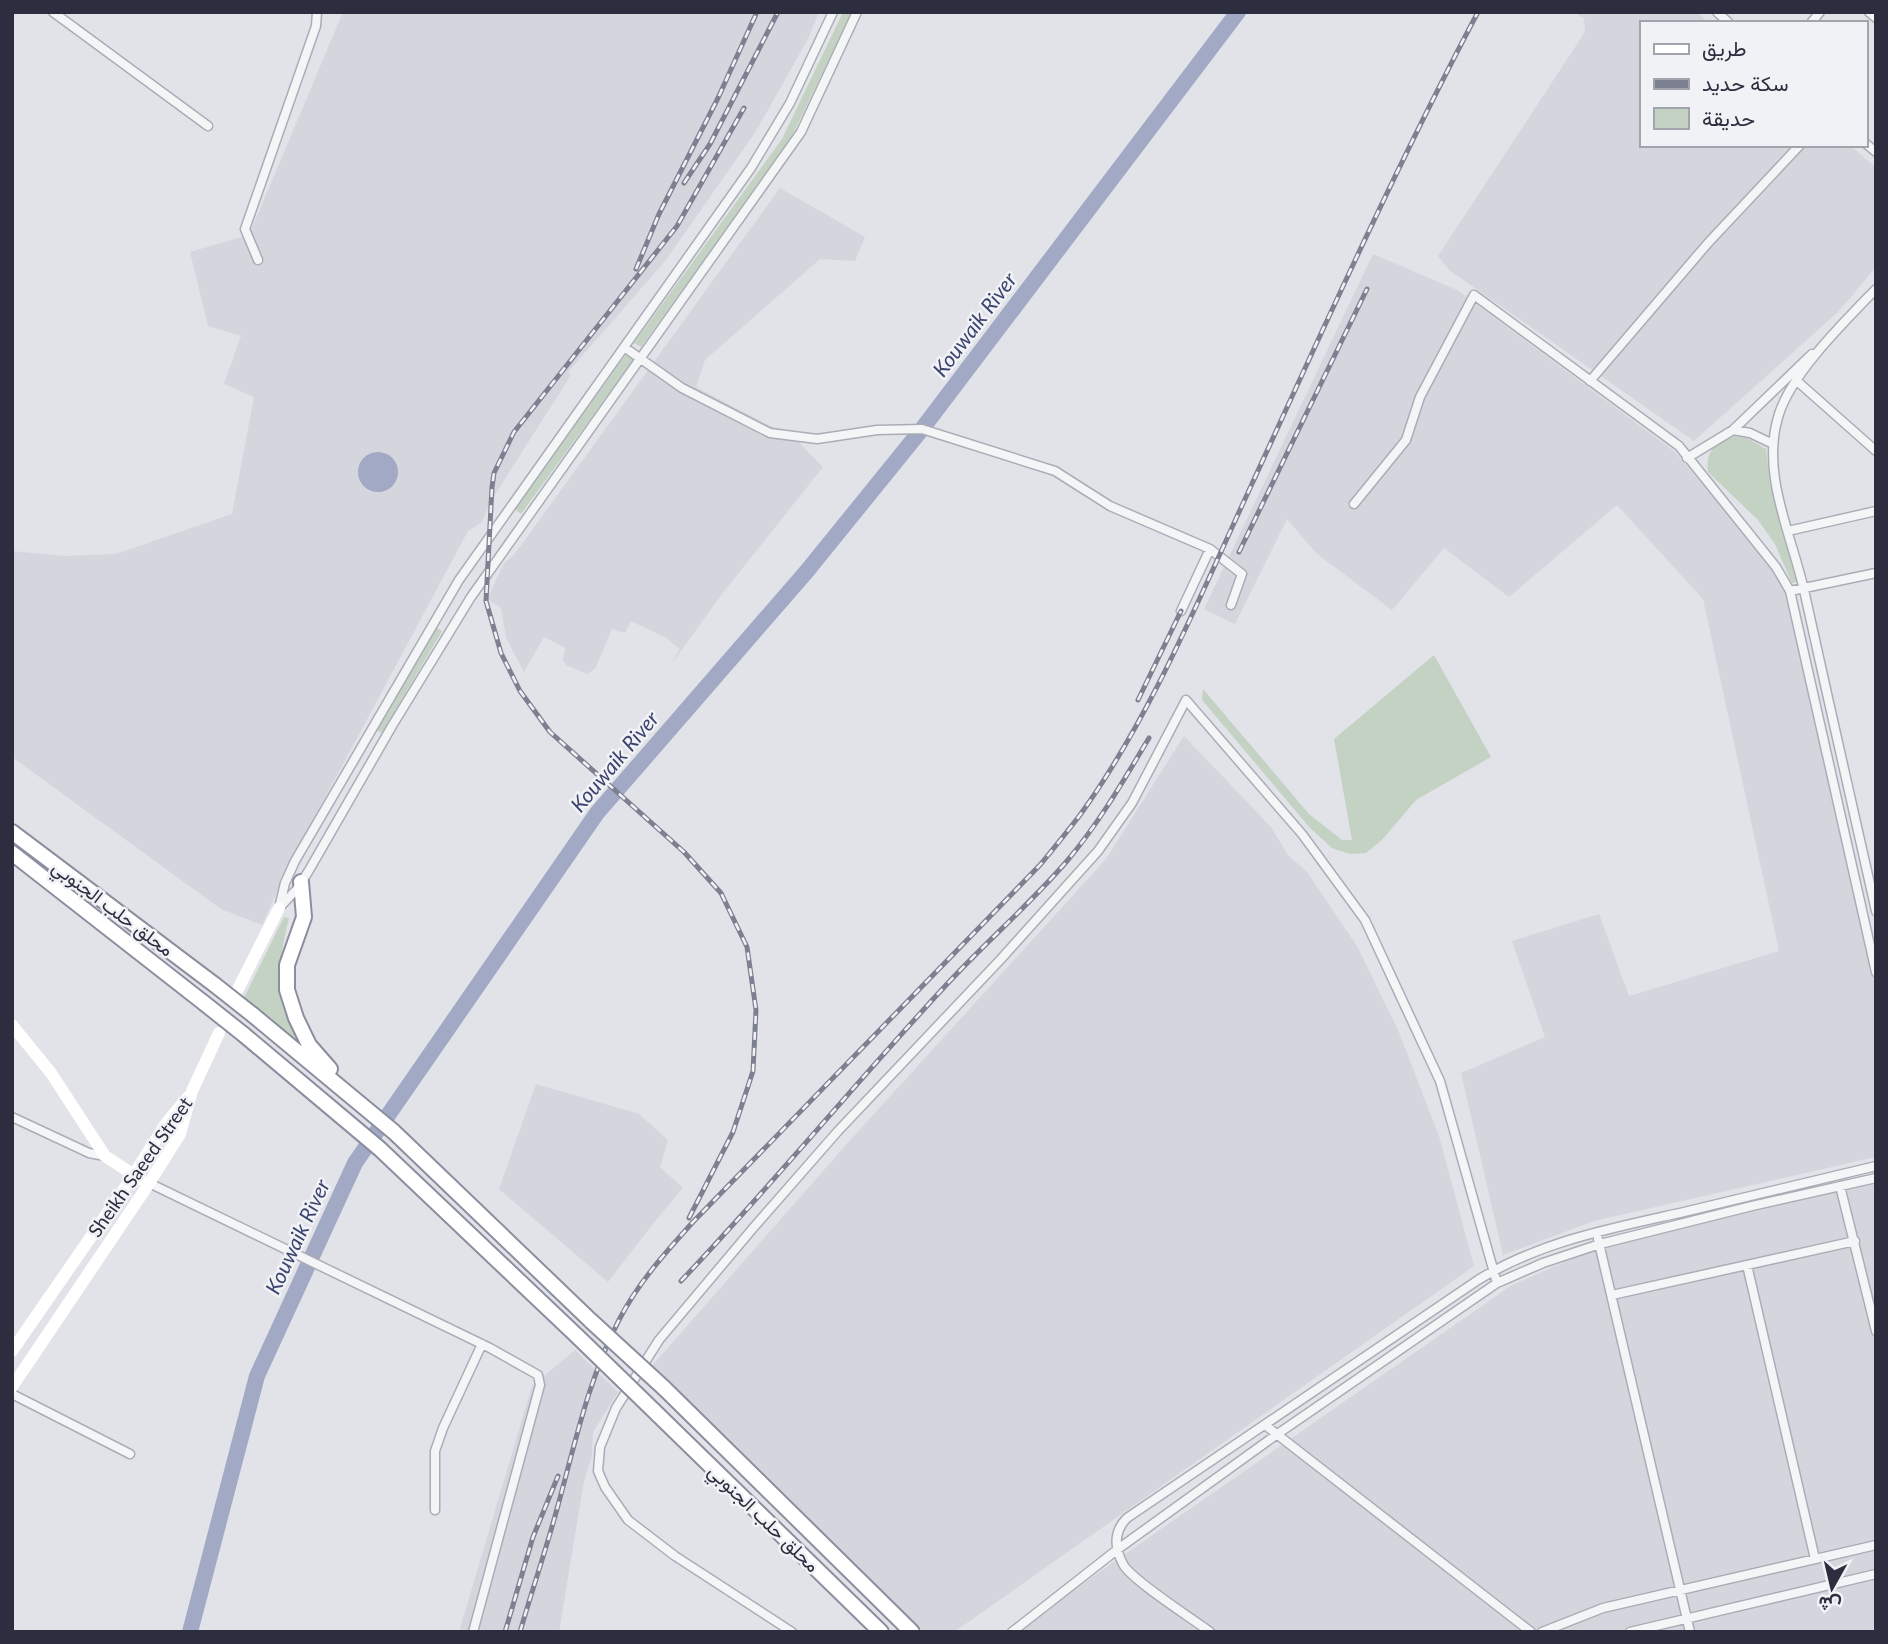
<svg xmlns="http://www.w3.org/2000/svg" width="1888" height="1644" viewBox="0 0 1888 1644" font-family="Lato,Vazirmatn,sans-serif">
<rect width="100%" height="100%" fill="#e2e3e9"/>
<!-- built -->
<path fill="#d4d5dd" d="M343,12H819L808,39L756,131L666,260L568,372L571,375L496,493L481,523L468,531L290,863L262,925L221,909L12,757V551L64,556L116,554L232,514L254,397L224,384L241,336L208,326L190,252L249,235Z
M1579,12H1697L1709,23H1641V145H1850L1876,168V267L1839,311L1694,441L1449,270L1438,256L1585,32L1584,18L1578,15Z
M780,188L865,237L855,261L820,259L705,360L696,387L770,426L788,431L823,467L722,594L670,666L680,649L666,638L631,621L625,633L612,629L595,669L587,674L566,665L563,660L565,648L544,637L524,672L506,638L501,608L487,599L504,563L514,555Z
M1373,254L1457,290L1674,451L1782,575L1876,979V1157L1594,1221L1503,1255L1461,1073L1545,1037L1512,941L1599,914L1629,996L1779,951L1703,599L1617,505L1509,597L1444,548L1392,610L1316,553L1287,519L1235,624L1204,609Z
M1184,736L1271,827L1288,855L1307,872L1357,946L1398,1030L1439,1136L1474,1266L954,1632H925L651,1367L853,1137L1106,859Z
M536,1084L639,1114L668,1140L660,1167L683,1188L652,1225L608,1282L499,1189Z
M1876,1182V1632H1013L1512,1285L1613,1241Z
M575,1350L618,1392L593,1432L592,1456L584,1481L559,1632H459L532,1386Z"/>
<!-- green -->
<path fill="#c4d2c4" d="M843,12H852L789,142L641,347L634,343L782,139Z
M627,353L634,359L521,514L515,509Z
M1735,436L1747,438L1766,449L1770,484L1797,582L1792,583L1775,544L1758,520L1708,472C1705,449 1717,443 1735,436Z
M435,627L442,631L382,733L375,729Z
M1434,655L1491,757L1416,800L1382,840L1366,853L1350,854L1332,848L1310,828L1202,700L1203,689L1309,814L1342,840H1352L1334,739Z
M284,917L289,918C274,980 278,992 304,1050L244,998Z"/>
<!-- water -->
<path fill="#a1a9c4" d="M358 472a20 20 0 1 1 40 0a20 20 0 1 1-40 0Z"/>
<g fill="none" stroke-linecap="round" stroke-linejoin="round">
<!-- river -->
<path stroke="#a1a9c4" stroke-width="16" d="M190,1632L257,1376L355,1163L597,813L807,571L922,429L1238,12"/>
<!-- minor casing -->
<g stroke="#abadb6" stroke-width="11">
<path id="minor" d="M53,12L208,126
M1717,12L1729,23
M1869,12L1876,18
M1811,23L1820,12
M1865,143L1876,152
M258,260L245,229L316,26L317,12
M1876,289C1845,321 1792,373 1779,414C1760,472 1791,533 1804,590C1828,697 1851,804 1876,911
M624,347L682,388L770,433L817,439L877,430L922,429L1055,471L1110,506L1210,549L1242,574L1231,605
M1590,381L1708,243L1800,145
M1797,381L1876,451
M1733,430L1750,433L1773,444
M1687,458L1733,430L1812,354
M1354,504L1406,440L1420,397L1474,295L1679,446L1776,567L1790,591L1876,972
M1788,531L1876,511
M1790,591L1876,573
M1181,611L1210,549
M279,908L297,889L308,872L392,726L471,597L801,132L857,12
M279,908L285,883L295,861L459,580L751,168L790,103L833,12
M12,1117L89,1153L105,1156
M149,1183L490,1348L538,1375L540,1385L473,1632
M1840,1186L1876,1331
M1598,1239L1690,1632
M1747,1265L1815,1559
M1612,1295L1855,1241
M12,1394L130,1454
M1265,1425L1531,1632
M435,1510V1451L443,1428L482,1344
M792,1632L675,1556L628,1520L605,1487L598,1471L600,1447L616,1408L659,1340L754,1227L838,1131L1001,959L1098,851L1132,803L1186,700L1302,834L1365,920L1440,1081L1497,1283
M1012,1632L1118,1549L1276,1435L1497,1283L1543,1263L1600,1244L1752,1206L1876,1178
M1210,1632C1193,1619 1130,1579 1123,1564C1114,1547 1114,1531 1127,1518L1478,1280C1541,1241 1613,1228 1684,1212C1748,1197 1812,1181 1876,1166
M1542,1632L1603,1608L1876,1545
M1630,1632L1876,1574"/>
</g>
<!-- trunk casing -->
<g stroke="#8b8e9e" stroke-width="18">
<path id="trunk" d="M12,832L215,985
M12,853L204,1003
M301,882L304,917L287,965V990L296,1018L309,1045L330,1069
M253,1015L394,1132L591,1321
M243,1034L380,1149L577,1336
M664,1388L912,1632
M647,1404L881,1632"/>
</g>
<!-- minor -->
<use href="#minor" stroke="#f4f5f7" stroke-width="8"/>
<!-- secondary -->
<path stroke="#fff" stroke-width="12" d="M238,989L279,908
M12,1025L51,1073L105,1156L140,1179
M12,1351L133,1176L167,1122L188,1097
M12,1387L144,1191L180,1134L192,1091L219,1033"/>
<!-- trunk -->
<use href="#trunk" stroke="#fff" stroke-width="14"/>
<!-- rail casing -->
<g stroke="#7d8091" stroke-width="5">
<path id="rail" d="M684,183L710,144L778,12
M636,269L659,214L718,98L757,12
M1239,552L1367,289
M1138,700L1181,611
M689,1218L733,1132L753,1071L756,1010L747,947L721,893L684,852L550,732L520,691L501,653L486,601L492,487L494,473L514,432L677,226L744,108
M681,1281C773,1184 857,1081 948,983C986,942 1030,904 1067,861C1099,823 1124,780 1149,738
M505,1632L533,1537L558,1476
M520,1632C532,1590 546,1550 557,1509C575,1444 588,1380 619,1320C638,1283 665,1253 693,1222L1040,865C1054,848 1067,832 1080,815C1151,717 1200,596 1251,486C1324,327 1396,167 1478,12"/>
</g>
<!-- rail -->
<use href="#rail" stroke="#f1f2f6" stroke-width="2.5" stroke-dasharray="8" stroke-linecap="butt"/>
<!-- trunk-bridge casing -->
<g stroke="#8b8e9e" stroke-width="18" stroke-linecap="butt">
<path id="trunk-bridge" d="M215,985L253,1015
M204,1003L243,1034
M591,1321L664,1388
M577,1336L647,1404"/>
</g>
<!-- trunk-bridge -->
<use href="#trunk-bridge" stroke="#fff" stroke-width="14"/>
</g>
<g text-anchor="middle" stroke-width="5" stroke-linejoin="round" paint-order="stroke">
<!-- street labels -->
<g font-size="19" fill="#2c2e3f" stroke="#f1f2f6">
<text transform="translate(113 908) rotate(37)" y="7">محلق حلب الجنوبي</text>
<text transform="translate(140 1167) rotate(-55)" y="7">Sheikh Saeed Street</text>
<text transform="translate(764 1518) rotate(44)" y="7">محلق حلب الجنوبي</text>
</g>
<!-- water labels -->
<g font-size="21" font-style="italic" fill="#3b446e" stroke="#f1f2f6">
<text transform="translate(975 325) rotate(-53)" y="7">Kouwaik River</text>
<text transform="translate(615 762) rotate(-50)" y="7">Kouwaik River</text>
<text transform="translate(298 1237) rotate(-65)" y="7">Kouwaik River</text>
</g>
</g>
<!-- border -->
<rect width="1888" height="1644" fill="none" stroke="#2c2e3f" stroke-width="28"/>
<!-- legend -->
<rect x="1640" y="21" width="228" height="126" fill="#f1f2f6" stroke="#a2a4ad" stroke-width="2"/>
<rect x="1654" y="44" width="35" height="10" fill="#ffffff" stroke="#a2a4ad" stroke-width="2"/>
<text x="1702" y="56" font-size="21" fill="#2c2e3f">طريق</text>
<rect x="1654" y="79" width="35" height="10" fill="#7d8091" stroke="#a2a4ad" stroke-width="2"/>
<text x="1702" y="91" font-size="21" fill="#2c2e3f">سكة حديد</text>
<rect x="1654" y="108" width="35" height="21" fill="#c4d2c4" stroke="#a2a4ad" stroke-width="2"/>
<text x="1702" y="126" font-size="21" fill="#2c2e3f">حديقة</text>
<!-- north arrow -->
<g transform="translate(1832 1588) rotate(188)" stroke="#f1f2f6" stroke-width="5" paint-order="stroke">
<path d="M0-5L12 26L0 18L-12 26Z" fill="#2c2e3f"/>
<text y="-10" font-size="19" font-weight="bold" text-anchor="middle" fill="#2c2e3f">ش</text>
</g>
</svg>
